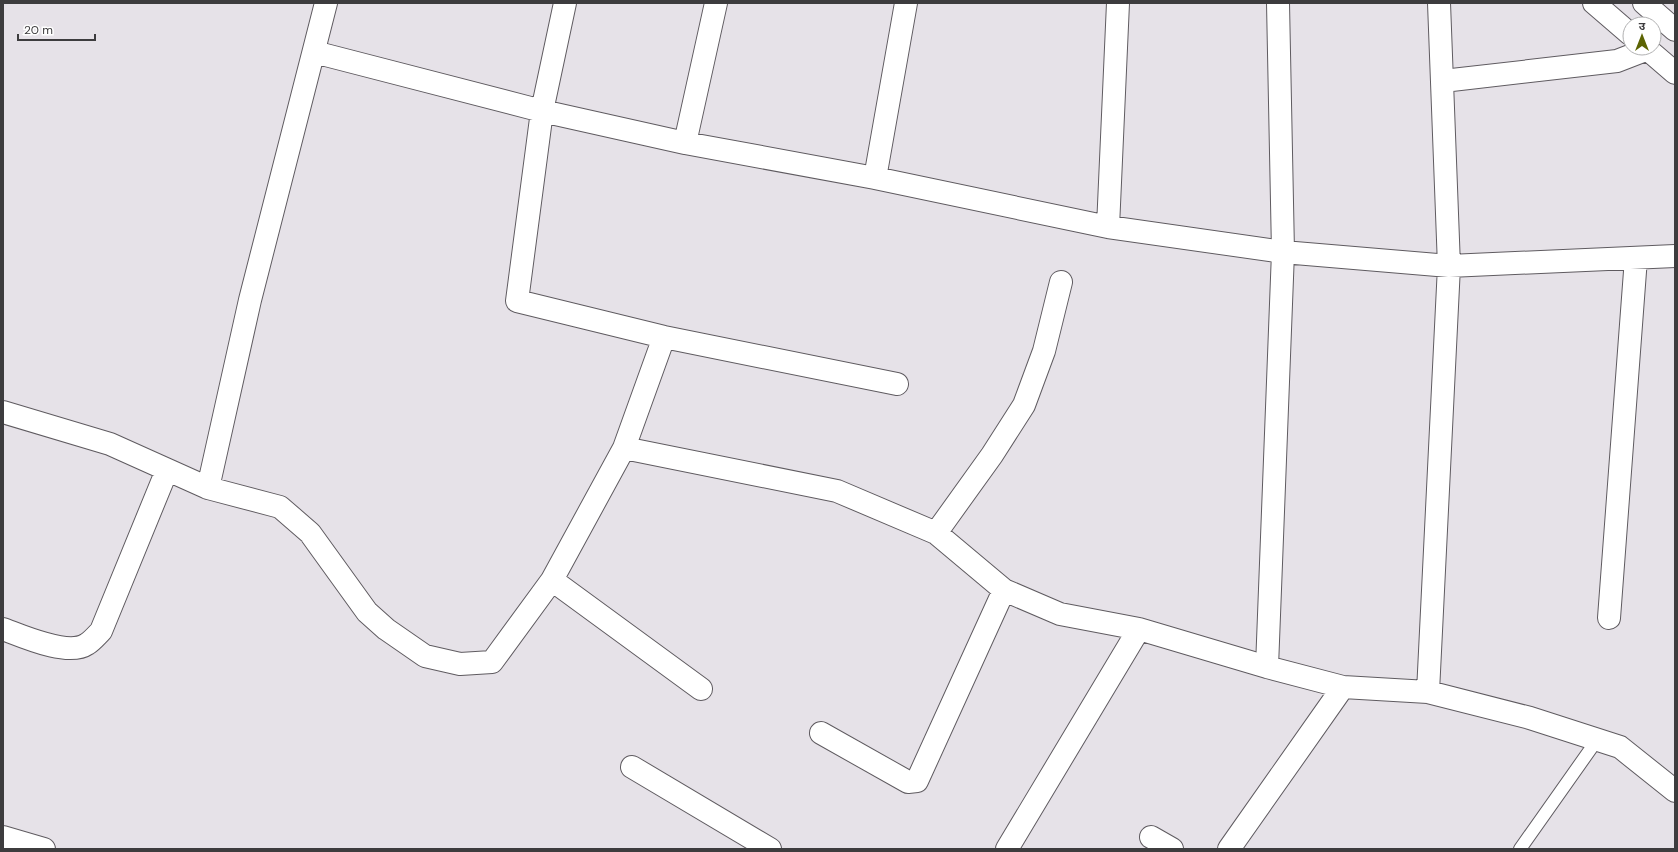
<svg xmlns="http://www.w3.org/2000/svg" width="1678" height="852" viewBox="0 0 1678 852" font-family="'DM Sans','Noto Sans Devanagari',sans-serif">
<rect width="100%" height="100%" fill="#e6e2e8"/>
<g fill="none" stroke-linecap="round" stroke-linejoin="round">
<!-- lane casing -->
<g stroke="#5f5b60" stroke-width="14">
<path id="lane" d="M1520,849L1597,740"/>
</g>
<!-- street casing -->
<g stroke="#5f5b60" stroke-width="24">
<path id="street" d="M565,3L542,111L517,301L664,337L897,384
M1594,3L1630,34
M1644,3L1675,30
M1646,48L1675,73
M314,52L542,111L685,143L875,178L1108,227L1283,252L1449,266L1675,256
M1443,81L1617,61L1648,49
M685,143L716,3
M875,178L906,3
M1108,227L1118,3
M3,412L110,444L208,488L280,507L310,533L367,612L386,629L425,656L460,664L492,662L552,580L624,448L837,491L936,533L1004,590L1060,614L1139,629L1267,667L1343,687L1428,692L1530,718L1620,747L1675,791
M624,448L664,337
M208,488L250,300L326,3
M936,533L992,455L1024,405L1044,351L1061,282
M552,580L701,689
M1609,618L1636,258
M3,629C22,636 68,657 87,644C92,641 97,635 101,631L167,470
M1267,667L1283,252L1278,3
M1428,692L1449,266L1439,3
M821,733L908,782L917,781L1004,590
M632,767L770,849
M3,837L44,849
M1151,837L1172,849
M1007,849L1139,629
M1229,849L1343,687"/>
</g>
<!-- lane -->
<use href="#lane" stroke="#fff" stroke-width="12"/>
<!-- street -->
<use href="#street" stroke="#fff" stroke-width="22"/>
</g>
<!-- border -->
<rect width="1678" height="852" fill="none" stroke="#3d3c3e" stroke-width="8"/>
<!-- north arrow -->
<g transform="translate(1642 36)"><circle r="19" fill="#ffffff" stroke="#b1b1b2"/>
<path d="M0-3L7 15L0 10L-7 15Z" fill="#5c6403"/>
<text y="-6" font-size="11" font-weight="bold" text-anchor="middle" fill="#3d3c3e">उ</text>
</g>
<!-- scale -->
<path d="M18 34v6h77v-6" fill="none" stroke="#3d3c3e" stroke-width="2"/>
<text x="24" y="34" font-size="12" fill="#3d3c3e" stroke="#ffffff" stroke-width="3" paint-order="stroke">20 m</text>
</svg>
